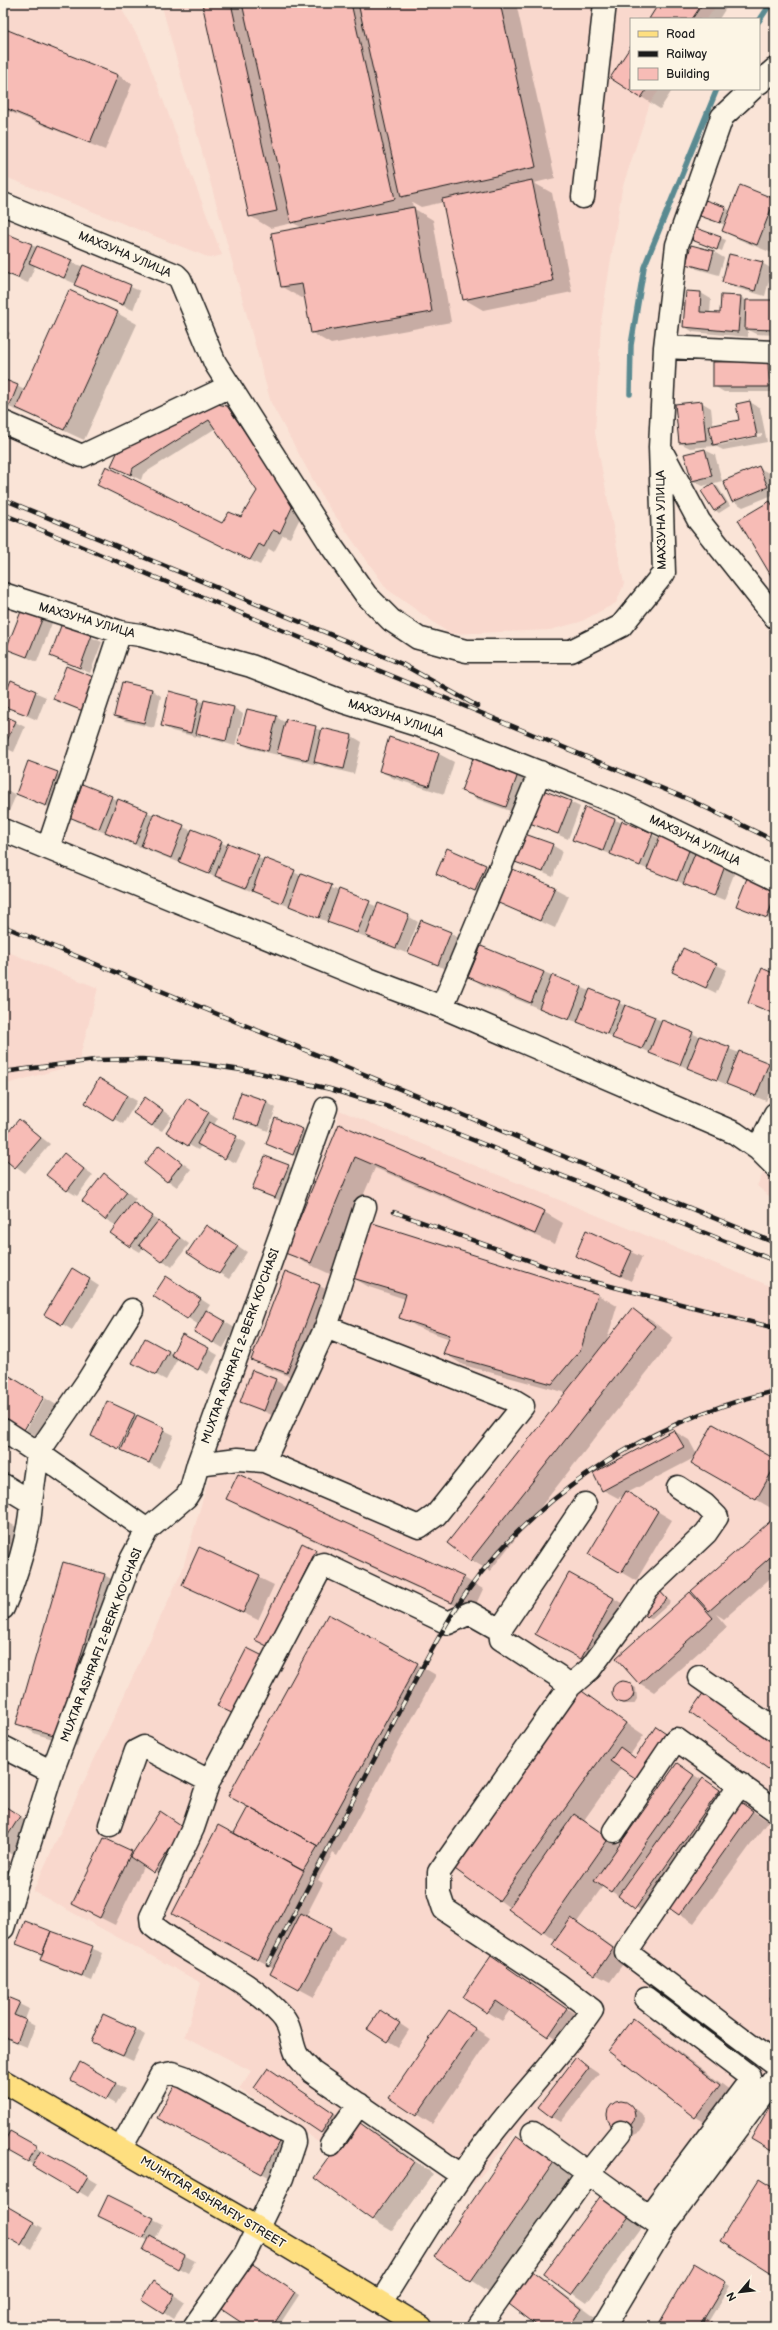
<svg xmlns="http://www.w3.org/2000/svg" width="778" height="2330" viewBox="0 0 778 2330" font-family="'Balsamiq Sans',sans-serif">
<rect width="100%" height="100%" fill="#fae4d7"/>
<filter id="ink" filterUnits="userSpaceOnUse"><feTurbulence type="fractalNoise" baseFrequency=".025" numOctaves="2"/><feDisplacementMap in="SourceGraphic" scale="8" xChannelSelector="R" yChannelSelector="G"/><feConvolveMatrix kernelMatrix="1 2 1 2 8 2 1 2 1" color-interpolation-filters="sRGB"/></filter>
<g filter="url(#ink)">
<!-- built -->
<path fill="#f9d8cd" d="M3,3H118L141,42L222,255L210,258L3,176Z
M161,3H718L707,19H631V89H660L650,103L622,189L601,322L595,433L624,584L616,603L580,622L550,630L450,634L387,589L324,500L271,403Z
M3,950L98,988L78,1064L3,1085Z
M339,1110L775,1288V2058L661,2212L527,2120L474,2184L353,2104L324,2145L239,2089L251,2071L185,2036L201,1983L33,1891L182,1571L258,1308L336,1124Z
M775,1147V1201L757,1186Z"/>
<!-- shadow -->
<path fill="#0003" fill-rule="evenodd" d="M203,3H516L555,178L534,183L552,193L572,292L483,310L464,299L444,202L421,207L412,202L413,208L433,220L451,322L331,344L312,333L306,297L301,298L282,287L303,228L293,223L270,228L250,216Z
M660,3H729L719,19H650Z
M3,29L118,75L132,84L105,150L3,109Z
M631,48V89H673L660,109L612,78Z
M740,186L775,200V244L772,253L738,239L723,231L725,225L701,216L726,208L731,211Z
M697,229L726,240L722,251L693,240Z
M3,233L140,291L133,310L85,290L76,284L35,266L28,283L6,274L3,282Z
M692,246L714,252L724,258L719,275L697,269L687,263Z
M762,263L772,269L765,296L733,287L723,282Z
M687,292L701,293L711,299L710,313L721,314L741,297L747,301H775V335L756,334L748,330V337L693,332L684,326Z
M117,313L137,324L84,440L30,415L3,405V380L25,390Z
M3,329L10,333L3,351Z
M768,362L775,366V392H724L714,386Z
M701,402L711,408L713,426L740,421L750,402L760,408L767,442L723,450L715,446L690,448L680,443ZM762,434V436L721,445V443Z
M227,407L237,413L304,510L290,538L283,535L274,552L269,549L260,565L108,490L222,524L242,518L258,491L216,428L143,474L141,480L112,466Z
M705,450L715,455L722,481L703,486L693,481Z
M759,468L769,473L775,494L743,507L733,501Z
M713,484L718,487L730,506L719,513L715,510Z
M770,502L775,505V581Z
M42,618L52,623L37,662L7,648L3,659V645L8,648Z
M63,625L102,642L90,673L51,656Z
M11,682L46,697L37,720L3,705Z
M152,690L161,696L154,728L125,721L115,715Z
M54,698L93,716L64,704Z
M199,700L204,703L234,708L243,714L235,746L201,736V738L172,731L162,725Z
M3,716L25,727L14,752L3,747Z
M276,717L286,723L352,736L362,742L354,774L325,767L318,763L317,765L288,758L279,753L278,755L249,748L240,743Z
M389,739L439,754L454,762L444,794L395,779L380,771Z
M29,762L68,779L56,810L17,793Z
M518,775L533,784L521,815L477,799L462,790Z
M83,786L378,907L408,916L418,922L406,953L80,823L70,817Z
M3,788L16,795L4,823H3Z
M570,802L580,807L568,839L529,822Z
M615,820L736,869L724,900L573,839Z
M552,845L562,851L553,877L513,860Z
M485,866L495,871L485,896L438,874Z
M775,884V922L738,906Z
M554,888L569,896L555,928L495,901Z
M450,933L460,939L448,970L409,953Z
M684,949L727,970L716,993L673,972Z
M544,972L775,1068V1080L766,1101L580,1023L550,1013L484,986L469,977Z
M775,975V1016L749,1002Z
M100,1080L137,1101L123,1124L86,1103Z
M145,1098L172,1117L162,1131L152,1126Z
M266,1102L276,1108L268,1131L233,1117Z
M197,1105L218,1118L214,1125L246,1143L236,1163L201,1146L198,1150L189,1145Z
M20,1121L50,1144L25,1173L3,1157V1140Z
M340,1125L544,1212L563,1223L555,1244L375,1168L330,1274L306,1263L286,1252Z
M303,1130L312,1135L303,1160L267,1144Z
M159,1146L191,1169L177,1187L145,1164Z
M64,1154L93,1175L77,1196L67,1190Z
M288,1166L298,1172L285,1203L253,1189Z
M105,1174L136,1199L133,1202L189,1244L172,1267L144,1247L140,1252L130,1246L117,1226L105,1219Z
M366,1223L598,1295L617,1306L606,1343L632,1309L652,1321L674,1338L490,1571L471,1560L567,1393L463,1365L444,1353L450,1339L419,1328L400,1317L405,1299L369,1287L350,1276Z
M207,1226L247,1252L229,1279L219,1273Z
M586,1232L642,1257L631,1281L576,1256Z
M285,1273L320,1286L335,1295L302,1381L267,1368L252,1359Z
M82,1275L99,1286L72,1330L46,1314Z
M176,1283L210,1305L206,1311L235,1328L223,1348L195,1332L199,1325L154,1296Z
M183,1335L218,1355L208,1374L178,1358L166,1380L143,1368L145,1339L173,1354Z
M275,1380L285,1386L274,1416L241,1401Z
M45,1398L63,1409L44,1440L26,1430Z
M134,1415L174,1435L159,1468L102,1441Z
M674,1431L689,1440L697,1455L775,1460V1501L771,1508L692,1463L696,1457L627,1493L672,1520L636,1581L590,1554L625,1495L618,1498L603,1490Z
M228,1499L464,1578L483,1589L472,1613L247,1510Z
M3,1519L26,1533L10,1561L3,1558Z
M775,1519V1574L724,1619L716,1614L727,1627L654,1692L639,1683L690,1593L698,1598Z
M302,1544L330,1559L271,1648Z
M200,1549L274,1585L258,1620L183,1584Z
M104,1575L124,1586L77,1746L36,1734L17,1723Z
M657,1589L671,1602L652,1619L647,1616Z
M613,1598L628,1607L596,1666L551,1642Z
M417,1664L436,1675L337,1856L333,1853L318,1880L323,1883L306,1916L345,1938L314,1997L286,1982L274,1968L192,1925L257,1845Z
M620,1682H626L636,1688L637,1699L634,1704H622L614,1696L615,1685Z
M579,1691L644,1735L630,1755L636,1758L657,1728L681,1743L621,1768L584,1820L620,1845L677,1765L734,1799L650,1916L603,1886L577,1922L628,1957L610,1982L595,1974L556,1941L499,1900Z
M737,1801L768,1821L694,1923L664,1903Z
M3,1806L34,1825L15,1856L3,1849Z
M193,1833L164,1878L144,1865L115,1925L73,1904L104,1839L134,1854Z
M26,1922L103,1953L92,1981L51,1965L41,1960L43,1955L18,1944Z
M492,1958L581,2018L563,2044L510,2010L502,2021L465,1997Z
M3,1996L29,2009L16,2042L3,2037Z
M450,2012L490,2038L432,2124L391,2098Z
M390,2017L409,2030L398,2047L369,2029Z
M633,2019L648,2028L735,2094L711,2126L696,2117L609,2051Z
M26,2021L35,2026L27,2047L17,2043Z
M135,2029L145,2035L133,2061L102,2047Z
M577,2059L599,2074L561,2122L551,2116Z
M81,2064L125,2089L116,2104L72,2079Z
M268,2069L348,2122L336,2141L321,2132Z
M177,2081L301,2148L282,2184L177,2128Z
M618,2102L625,2103L641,2113L645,2119L644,2126L640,2132L634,2135L627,2134L610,2124L607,2118L608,2111L612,2105Z
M356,2121L375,2132L433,2174L392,2231L373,2220L315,2178Z
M10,2132L97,2183L88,2197L3,2147Z
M517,2137L573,2174L491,2293L435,2256Z
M603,2195L644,2224L587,2303L545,2274Z
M5,2206L43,2228L31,2249L3,2233V2210Z
M153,2219L163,2224L155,2240L195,2261L188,2273L154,2255L149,2241L109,2221Z
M695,2265L730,2286L708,2322L716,2327H659Z
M256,2267L299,2295L278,2327H250Z
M526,2268L540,2276L596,2318L589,2327H541Z
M163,2288L184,2302L173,2319L143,2299Z"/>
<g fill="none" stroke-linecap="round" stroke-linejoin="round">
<!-- stream -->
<path stroke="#5a8a91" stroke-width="5.5" d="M759,21L771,3
M630,394L631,345L644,267L717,89"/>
</g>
<!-- building -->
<path fill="#f7bcb6" stroke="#1c1c1c" d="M202,3H231L277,211L249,217Z
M242,3H351L395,199L291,223Z
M358,3H500L536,167L401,197Z
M659,3H703L692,19H649Z
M3,28L118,75L90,143L3,107Z
M631,46V89H647L641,98L610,78Z
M532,180L553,281L463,300L442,199Z
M740,185L775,199L757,245L722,231Z
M705,200L726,207L720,223L700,216Z
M414,207L432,312L311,333L302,284L281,287L271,233Z
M696,228L721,237L717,250L692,240Z
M5,233L32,244L18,278L3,272V239Z
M691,245L714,251L709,270L686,264Z
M37,246L72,260L64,278L29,263Z
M729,254L763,262L755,291L722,282Z
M83,265L131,285L123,305L74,285Z
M69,290L118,312L64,430L16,408Z
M686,291L701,292L700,312L720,313L721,295L741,296L738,332L683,327Z
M746,300H775V330L745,329Z
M768,361L769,387H713V362Z
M3,379L18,385L10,405L3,402Z
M202,401L227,406L294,503L280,533L273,530L264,547L259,544L250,560L97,485L106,466L222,523L229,512L241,517L257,491L209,420L133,468L131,475L111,466L117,453Z
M702,401L706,440L679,443L675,404Z
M750,401L757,436L713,445L709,426L739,420L736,404Z
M705,449L712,476L692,481L684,454Z
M759,466L768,487L732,502L723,481Z
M713,483L726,503L714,511L701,491Z
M770,501L775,510V572L770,574L738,520Z
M775,572V583L770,574Z
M22,609L43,617L27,657L6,649Z
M62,623L92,635L80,668L50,656Z
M66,666L96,678L83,711L53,699Z
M11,680L36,691L27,715L3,706V700Z
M122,682L152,689L144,723L114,716Z
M169,691L199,699L191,733L161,726Z
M204,700L234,707L226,741L196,734Z
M247,709L277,716L268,751L238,743Z
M3,715L16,721L4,747H3Z
M286,719L316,726L308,760L277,753Z
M322,728L352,735L344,769L314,762Z
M389,737L439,753L429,786L379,771Z
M473,758L518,774L506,807L461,791Z
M28,761L58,772L46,806L16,794Z
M82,784L112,796L99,829L69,817Z
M540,789L571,801L558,834L527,822Z
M118,799L148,811L135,844L105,832Z
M585,807L615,819L603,851L572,840Z
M154,813L184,825L171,858L141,846Z
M622,821L653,833L640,866L610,854Z
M192,829L222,841L209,874L179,862Z
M522,833L553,844L543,872L512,861Z
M660,836L690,848L677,881L647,869Z
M228,843L259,855L246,888L215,876Z
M447,848L486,865L475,891L436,874Z
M696,851L726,863L714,896L683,884Z
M264,858L295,870L282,903L252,891Z
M508,867L555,887L540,921L494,901Z
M301,873L332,885L319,918L289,906Z
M749,873L775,883V896L767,918L736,906Z
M339,889L370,901L357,933L327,922Z
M378,903L409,915L396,948L366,936Z
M421,920L451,932L438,965L408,953Z
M481,946L544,972L531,1003L468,977Z
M683,948L717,964L706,988L672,972Z
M762,968L775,974V1014L748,1003Z
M552,975L582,987L569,1020L539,1008Z
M590,989L620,1001L607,1034L577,1022Z
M625,1005L655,1017L642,1049L612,1038Z
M662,1020L693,1032L680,1065L649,1053Z
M700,1036L730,1047L717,1080L687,1068Z
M739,1051L769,1063L756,1096L726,1084Z
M99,1078L127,1095L113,1120L85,1103Z
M241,1092L267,1101L258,1126L232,1118Z
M145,1097L163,1110L152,1126L133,1113Z
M187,1098L209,1112L188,1146L166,1132Z
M275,1118L303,1129L293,1155L266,1144Z
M19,1119L41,1138L15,1168L3,1158V1138Z
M209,1122L237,1136L225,1159L197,1144Z
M339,1124L545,1211L535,1234L355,1157L311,1263L285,1253Z
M159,1145L182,1163L167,1182L144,1164Z
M64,1153L84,1169L67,1191L46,1175Z
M265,1156L289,1165L275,1198L252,1189Z
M104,1173L127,1192L105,1220L82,1201Z
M133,1202L153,1216L130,1247L110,1233Z
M158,1221L180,1238L162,1262L139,1245Z
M366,1221L598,1294L581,1349L552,1384L443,1354L450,1335L399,1318L406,1294L349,1277Z
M206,1225L238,1246L219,1274L187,1253Z
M586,1230L632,1251L621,1276L575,1256Z
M72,1268L90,1279L62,1325L44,1315Z
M285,1271L320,1285L287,1373L251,1360Z
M166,1276L201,1299L187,1319L153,1296Z
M632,1308L655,1326L470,1561L447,1543Z
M206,1310L225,1321L213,1343L194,1332Z
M182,1334L209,1348L198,1370L171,1355Z
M145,1338L169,1351L156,1375L132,1363Z
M252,1370L276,1379L264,1411L240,1402Z
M3,1372L44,1397L24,1430L3,1417Z
M107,1401L135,1414L119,1449L91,1436Z
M137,1415L165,1428L149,1463L121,1450Z
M713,1424L775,1459V1466L756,1500L691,1463Z
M674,1430L684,1447L602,1491L593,1473Z
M238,1474L464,1577L452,1603L226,1499Z
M626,1491L658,1511L621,1573L588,1554Z
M775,1517V1553L709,1611L691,1591Z
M302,1543L316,1550L269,1647L255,1640Z
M199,1547L260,1575L243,1613L182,1585Z
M63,1562L105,1574L57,1736L16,1724Z
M569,1573L614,1598L581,1659L535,1634Z
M657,1588L667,1599L647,1617L637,1605Z
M690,1592L713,1618L639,1684L616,1658Z
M328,1614L418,1663L318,1846L228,1796Z
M247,1648L265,1657L236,1715L217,1706Z
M612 1692a11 11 0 1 1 22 0a11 11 0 1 1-22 0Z
M579,1689L626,1723L499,1901L452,1867Z
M706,1689L775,1739V1774L690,1712Z
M656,1726L672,1737L641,1782L610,1761L620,1747L635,1758Z
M677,1763L694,1775L611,1892L594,1881Z
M703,1778L720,1790L635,1909L618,1896Z
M736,1799L753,1811L679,1915L662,1903Z
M3,1805L20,1816L3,1843Z
M248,1807L318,1846L303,1871L234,1833Z
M160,1811L184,1827L154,1873L130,1857Z
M574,1814L609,1838L542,1934L508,1909Z
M218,1825L304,1871L258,1960L172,1914Z
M104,1838L132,1851L100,1918L72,1904Z
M301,1913L331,1929L299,1990L270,1974Z
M571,1918L613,1948L595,1975L552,1945Z
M25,1921L51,1931L42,1954L16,1944Z
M51,1931L93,1946L82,1976L40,1960Z
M491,1956L567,2009L548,2037L496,2001L487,2013L463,1997Z
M775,1991V2002L770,1998Z
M3,1995L20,2002L14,2015L26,2020L17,2042L3,2036Z
M380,2010L400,2023L387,2042L367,2029Z
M449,2010L476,2029L416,2116L389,2098Z
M103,2014L136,2029L123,2056L91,2042Z
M633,2018L720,2085L695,2118L608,2051Z
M576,2057L589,2068L551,2117L538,2107Z
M80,2062L116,2083L106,2100L71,2080Z
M268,2068L334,2113L321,2133L254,2088Z
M177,2080L282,2136L262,2174L157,2118Z
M775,2097V2153L751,2139Z
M607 2115a14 14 0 1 1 28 0a14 14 0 1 1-28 0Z
M356,2120L414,2162L372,2220L314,2178Z
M10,2131L37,2146L28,2162L3,2148V2144Z
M517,2136L554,2162L471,2282L434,2257Z
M41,2150L88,2176L78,2193L32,2166Z
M759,2179L775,2189V2276L720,2241Z
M602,2194L630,2215L571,2295L543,2274Z
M108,2195L154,2218L143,2238L98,2216Z
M5,2205L34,2222L21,2245L3,2235V2208Z
M150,2236L185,2255L178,2269L143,2250Z
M251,2263L295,2292L272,2327H248L221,2309Z
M694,2263L726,2282L699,2327H657Z
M526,2266L581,2309L568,2327H539L501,2298Z
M153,2281L175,2295L163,2314L141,2300Z
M705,2319L718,2327H701Z"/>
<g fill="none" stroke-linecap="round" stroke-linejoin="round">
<!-- minor casing -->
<g stroke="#1c1c1c" stroke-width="25">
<path id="minor" d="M759,83L775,69
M583,197L605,3
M3,204L176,275L180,279L215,363L332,547L366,595L391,620L418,638L466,651H571L621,626L664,573L660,447L665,347L677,245L722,117L752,89
M665,347L775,352
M3,422L82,456L230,386
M662,452L699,521L775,617
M3,594L120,632L140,635L251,666L344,702L436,731L624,806L775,879
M3,830L368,979L442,1007L735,1133L758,1149L775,1166
M48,848L120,632
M442,1007L540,772
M758,1149L775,1114
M3,1430L38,1453L147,1530
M264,1461L326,1327L365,1207
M198,1464L238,1459L264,1461L419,1527L436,1515L523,1406L513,1400L326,1327
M3,1485L31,1502L38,1453L87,1382L132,1310
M3,1608C15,1580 30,1533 31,1502
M699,1677L775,1730
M570,1686L590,1669L629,1616L648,1588L706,1533L717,1517L705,1505L678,1487
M3,1747L52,1772
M209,1781L193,1828L151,1917L152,1925C192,1958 244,1975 280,2014C292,2026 290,2039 296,2053C299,2060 307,2066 312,2072L461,2175
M740,1784L626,1952L775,2064
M110,1825L136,1751L144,1747L209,1781L323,1564L448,1623L470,1613L500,1630
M614,1831L676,1739L775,1810
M3,1928L52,1772L131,1560L147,1530L186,1497L191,1489L198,1464L326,1108
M646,1998L749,2076V2082L648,2217
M533,2133L588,2173L621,2132
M331,2144L359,2104
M121,2148L161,2075L172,2073L184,2077L293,2136L294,2142L282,2178L245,2254L194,2327
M381,2302C418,2244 452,2184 495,2130C526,2090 563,2053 592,2010L559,1985L444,1909L439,1894V1872L570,1686L558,1676L501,1639L500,1630L585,1504
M479,2326L588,2173L661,2226
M604,2327L663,2228L775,2077"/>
</g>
<!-- major casing -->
<g stroke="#1c1c1c" stroke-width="25">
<path id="major" d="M3,2081L257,2228L421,2327"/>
</g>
<!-- minor -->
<use href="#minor" stroke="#fcf5e5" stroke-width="22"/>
<!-- major -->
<use href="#major" stroke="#fedf80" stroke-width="22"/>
<!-- rail casing -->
<g stroke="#1c1c1c" stroke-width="4.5">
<path id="rail" d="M3,499L402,664L477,706
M3,514L690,800L775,841
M3,926L775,1243
M3,1072L95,1060L142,1059L194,1063L255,1072L330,1089L398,1110L775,1261
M394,1212L575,1277L775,1328
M268,1964C304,1894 341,1824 377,1754C402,1707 425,1659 453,1613C523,1500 647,1421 775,1391"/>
</g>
<!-- rail -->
<use href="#rail" stroke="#fcf5e5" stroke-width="3" stroke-dasharray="9" stroke-linecap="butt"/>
</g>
</g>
<g text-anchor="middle" stroke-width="3" stroke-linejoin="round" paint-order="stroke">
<!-- street labels -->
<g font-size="12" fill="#1c1c1c" stroke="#fcf5e5">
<text transform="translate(125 254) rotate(23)" y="4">МАХЗУНА УЛИЦА</text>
<text transform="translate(661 520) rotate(-91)" y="4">МАХЗУНА УЛИЦА</text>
<text transform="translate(87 620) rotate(16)" y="4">МАХЗУНА УЛИЦА</text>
<text transform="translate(396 718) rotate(18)" y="4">МАХЗУНА УЛИЦА</text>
<text transform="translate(695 840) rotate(26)" y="4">МАХЗУНА УЛИЦА</text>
<text transform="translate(240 1346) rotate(-70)" y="4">MUXTAR ASHRAFI 2-BERK KO'CHASI</text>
<text transform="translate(101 1645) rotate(-69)" y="4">MUXTAR ASHRAFI 2-BERK KO'CHASI</text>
<text transform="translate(213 2202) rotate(31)" y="4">MUHKTAR ASHRAFIY STREET</text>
</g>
</g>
<!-- margin -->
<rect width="778" height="2330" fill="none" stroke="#fcf5e5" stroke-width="16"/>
<rect x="8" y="8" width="762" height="2314" fill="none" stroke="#1c1c1c" stroke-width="1.5" filter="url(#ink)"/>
<!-- legend -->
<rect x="630" y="18" width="130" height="72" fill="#fcf5e5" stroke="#a29e95"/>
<rect x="638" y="31" width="20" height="6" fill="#fedf80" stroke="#a29e95"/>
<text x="666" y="38" font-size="12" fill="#1c1c1c">Road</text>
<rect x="638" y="51" width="20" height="6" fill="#1c1c1c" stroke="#a29e95"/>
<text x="666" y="58" font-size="12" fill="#1c1c1c">Railway</text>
<rect x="638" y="68" width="20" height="12" fill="#f7bcb6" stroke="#a29e95"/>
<text x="666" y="78" font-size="12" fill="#1c1c1c">Building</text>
<!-- north arrow -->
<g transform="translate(740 2292) rotate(242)" stroke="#fcf5e5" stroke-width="3" paint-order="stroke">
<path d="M0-3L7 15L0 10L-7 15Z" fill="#1c1c1c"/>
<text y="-6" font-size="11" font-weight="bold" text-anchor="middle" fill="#1c1c1c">N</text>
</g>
</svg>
